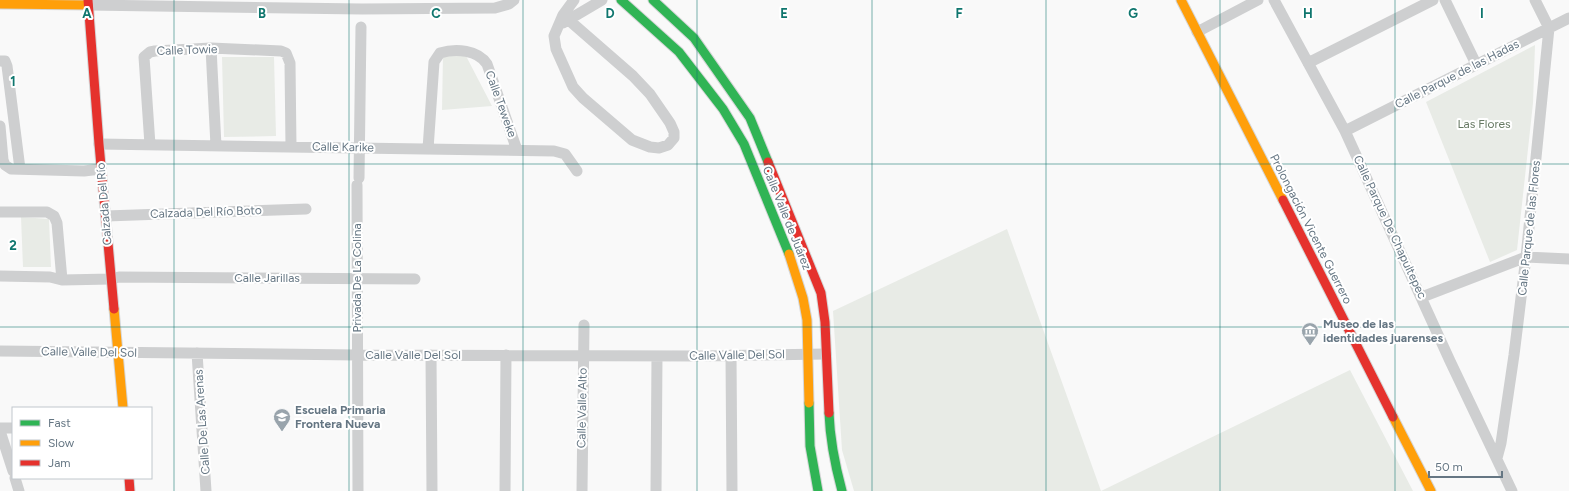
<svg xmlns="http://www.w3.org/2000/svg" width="1569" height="491" viewBox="0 0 1569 491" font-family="Figtree,sans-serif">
<rect width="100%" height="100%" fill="#f9f9f9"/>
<!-- green -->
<path fill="#e8ebe6" d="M1535,45L1533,103L1517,250L1490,262L1426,102Z
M465,54L492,106L442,110L443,55Z
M222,57H274L276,136L224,137Z
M21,217L49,219L51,267H23Z
M1007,229L1101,491L1350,370L1413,491H854L842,450L833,311Z"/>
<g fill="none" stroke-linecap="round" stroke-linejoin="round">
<!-- fast casing -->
<g stroke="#d5d6d7" stroke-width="11">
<path id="fast" d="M621,0L679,52L723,109L744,144L789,254
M653,0L694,38L750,118L768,162
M809,403L810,446L818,491
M829,413C830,440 835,465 842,491"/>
</g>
<!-- slow casing -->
<g stroke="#d5d6d7" stroke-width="11">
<path id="slow" d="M1181,0L1283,200
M0,4L88,5
M789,254L803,298L807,320L809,403
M114,309L123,408
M1393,417L1431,491"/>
</g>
<!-- jam casing -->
<g stroke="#d5d6d7" stroke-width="11">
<path id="jam" d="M88,0L99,144L114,309
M768,162L821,293L825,322L829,413
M1283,200L1393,417
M129,478L130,491"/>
</g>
<!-- street -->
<path stroke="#cecfd0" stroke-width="11" d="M1274,0L1345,131L1450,361L1512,491
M1445,0L1476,64
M88,5L362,9L495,8L509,4L514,0
M563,15L633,76L650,94L670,123L674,132V138L668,145L659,148L650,147L632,140L583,98L573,87L556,49L554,36L563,15L574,0
M563,23L602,0
M1197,32L1258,0
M211,48L216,146
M0,61H5L7,66L20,169
M1308,63L1433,0
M0,126L3,160L5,165L11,169L84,171L101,169
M1345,131L1569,18
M99,144L554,151L565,154L577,171
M150,145L144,57L150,52L155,51L211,48L281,51L286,53L290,63L291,147
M428,149L434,62L440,53C456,48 478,50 487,64L517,150
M359,178L361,27
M357,185L358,491
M0,212H47L54,216L57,223L62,280
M106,216L306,209
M0,276L50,277L62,280L111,279L119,277L415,279
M1422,297L1526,257L1569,259
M0,351L357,355L699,356L826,354
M197,353L206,491
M431,355L432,491
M731,355L732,491
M0,428H13
M0,431L13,471
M1497,458L1501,443L1514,355L1526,257L1549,28L1535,0
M15,478L19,491
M505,491L506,355
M582,491L584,325
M656,491L657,356"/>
<!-- fast -->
<use href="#fast" stroke="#30b455" stroke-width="9"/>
<!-- slow -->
<use href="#slow" stroke="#ff9f0a" stroke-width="9"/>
<!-- jam -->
<use href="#jam" stroke="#e5322d" stroke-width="9"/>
</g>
<!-- grid -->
<path fill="none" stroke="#0f766e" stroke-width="1" stroke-opacity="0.55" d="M174,0V491M349,0V491M523,0V491M697,0V491M872,0V491M1046,0V491M1220,0V491M1395,0V491M0,164H1569M0,327H1569"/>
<!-- icons -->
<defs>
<g id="museum-pin" transform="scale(0.9)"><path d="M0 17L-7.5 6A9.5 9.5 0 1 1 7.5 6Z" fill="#99a4ac" stroke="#fff"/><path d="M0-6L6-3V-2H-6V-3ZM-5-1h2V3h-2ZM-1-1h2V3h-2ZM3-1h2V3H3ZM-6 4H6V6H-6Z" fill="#fff"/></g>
<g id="school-pin" transform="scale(0.9)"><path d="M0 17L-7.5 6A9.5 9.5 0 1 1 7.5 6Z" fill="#99a4ac" stroke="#fff"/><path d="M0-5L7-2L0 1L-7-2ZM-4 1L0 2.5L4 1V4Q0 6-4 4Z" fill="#fff"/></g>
</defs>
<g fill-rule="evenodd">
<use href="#museum-pin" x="1310" y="331"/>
<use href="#school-pin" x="282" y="417"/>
</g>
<g text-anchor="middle" stroke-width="4" stroke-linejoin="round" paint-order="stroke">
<!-- street labels -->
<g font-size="12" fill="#657683" stroke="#fff">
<text transform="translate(187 50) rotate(-2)" y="4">Calle Towie</text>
<text transform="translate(1457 74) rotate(-27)" y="4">Calle Parque de las Hadas</text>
<text transform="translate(501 104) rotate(70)" y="4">Calle Teweke</text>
<text transform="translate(343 147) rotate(1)" y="4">Calle Karike</text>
<text transform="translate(104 204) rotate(-95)" y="4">Calzada Del Río</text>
<text transform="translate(206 212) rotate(-2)" y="4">Calzada Del Río Boto</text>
<text transform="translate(787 218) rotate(68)" y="4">Calle Valle de Juárez</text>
<text transform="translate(1390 227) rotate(65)" y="4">Calle Parque De Chapultepec</text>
<text transform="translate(1529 228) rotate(-84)" y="4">Calle Parque de las Flores</text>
<text transform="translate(1311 229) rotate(63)" y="4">Prolongación Vicente Guerrero</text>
<text x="267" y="282">Calle Jarillas</text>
<text transform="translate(357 278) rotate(-90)" y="4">Privada De La Colina</text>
<text transform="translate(89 352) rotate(1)" y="4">Calle Valle Del Sol</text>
<text x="413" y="359">Calle Valle Del Sol</text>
<text transform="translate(737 355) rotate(-1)" y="4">Calle Valle Del Sol</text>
<text transform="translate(582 408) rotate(-89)" y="4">Calle Valle Alto</text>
<text transform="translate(202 422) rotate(-94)" y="4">Calle De Las Arenas</text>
</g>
<!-- park labels -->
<g font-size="12" fill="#687a64" stroke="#fff">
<text x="1484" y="128">Las Flores</text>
</g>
<!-- poi labels -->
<g font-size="12" font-weight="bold" fill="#657683" stroke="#fff" text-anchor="start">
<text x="1323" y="328">Museo de las<tspan x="1323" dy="14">identidades juarenses</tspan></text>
<text x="295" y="414">Escuela Primaria<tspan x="295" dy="14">Frontera Nueva</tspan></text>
</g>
</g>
<g font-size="13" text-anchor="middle" font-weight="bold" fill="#0f766e" stroke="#fff" stroke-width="4" stroke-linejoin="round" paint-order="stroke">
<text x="87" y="18">A</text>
<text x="262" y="18">B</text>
<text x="436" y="18">C</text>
<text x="610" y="18">D</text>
<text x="784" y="18">E</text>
<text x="959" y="18">F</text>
<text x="1133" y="18">G</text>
<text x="1308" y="18">H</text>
<text x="1482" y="18">I</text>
<text x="13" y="86">1</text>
<text x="13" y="250">2</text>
</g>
<!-- legend -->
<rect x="12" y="407" width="140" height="72" fill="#ffffff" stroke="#c1c8cd"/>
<rect x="20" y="420" width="20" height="6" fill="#30b455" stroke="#c1c8cd"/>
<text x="48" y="427" font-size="12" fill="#657683">Fast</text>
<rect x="20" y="440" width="20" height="6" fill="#ff9f0a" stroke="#c1c8cd"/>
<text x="48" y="447" font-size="12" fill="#657683">Slow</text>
<rect x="20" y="460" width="20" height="6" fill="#e5322d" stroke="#c1c8cd"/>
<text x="48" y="467" font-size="12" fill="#657683">Jam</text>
<!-- scale -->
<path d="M1429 471v6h73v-6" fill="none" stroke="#657683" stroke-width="2"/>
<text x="1435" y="471" font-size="12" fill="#657683" stroke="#ffffff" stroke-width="3" paint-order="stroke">50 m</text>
</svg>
